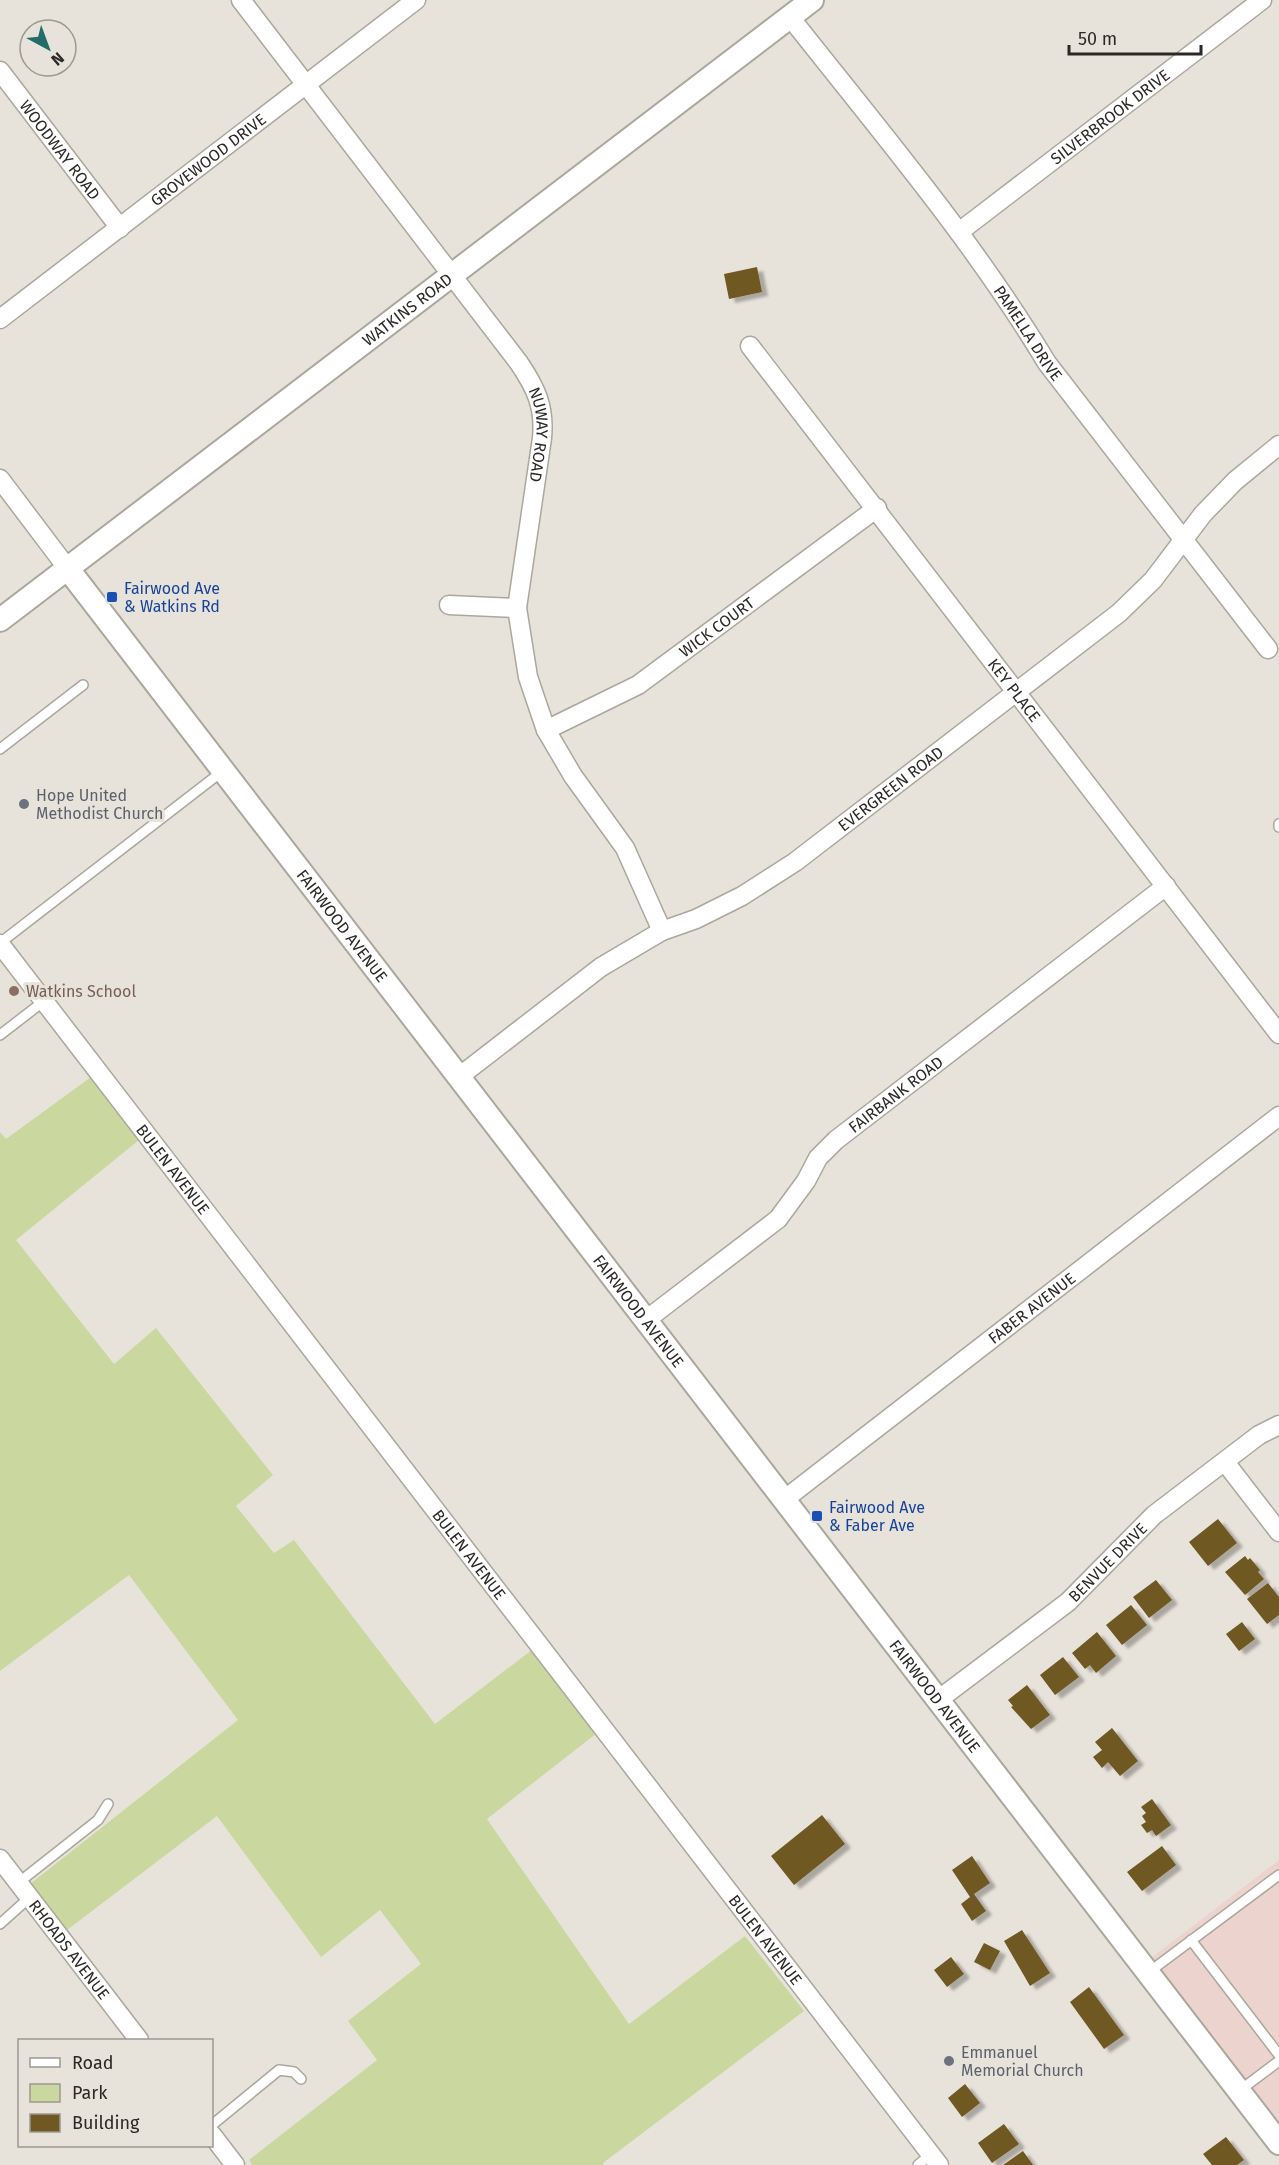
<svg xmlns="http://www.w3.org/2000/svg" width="1279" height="2165" viewBox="0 0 1279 2165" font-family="'Fira Sans',sans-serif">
<defs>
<filter id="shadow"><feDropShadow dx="6" dy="4" stdDeviation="1.5" flood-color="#0004"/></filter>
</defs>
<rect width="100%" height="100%" fill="#e8e3da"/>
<!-- commercial -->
<path fill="#edd3ce" d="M1279,1860V2122L1278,2123L1151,1958Z"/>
<!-- green -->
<path fill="#cad8a0" d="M91,1077L139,1140L16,1240L114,1364L156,1328L273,1475L236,1506L274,1553L294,1540L435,1724L533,1649L597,1733L487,1819L629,2024L745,1936L804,2011L603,2163L604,2165H252L249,2160L377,2060L348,2021L421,1964L380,1910L321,1957L217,1816L67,1930L30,1884L238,1720L129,1575L0,1671V1132L6,1139Z"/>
<!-- building -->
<path fill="#705822" filter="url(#shadow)" d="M757,267L762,292L729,299L724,274Z
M1218,1519L1237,1543L1208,1566L1189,1542Z
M1245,1556L1248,1560L1250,1558L1260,1570L1258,1572L1264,1579L1245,1595L1225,1572Z
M1156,1580L1172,1600L1149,1618L1133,1597Z
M1268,1583L1279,1597V1615L1267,1624L1247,1599Z
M1131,1605L1147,1625L1122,1645L1106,1625Z
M1242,1622L1255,1639L1239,1651L1226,1634Z
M1097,1632L1116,1656L1096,1673L1090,1665L1085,1669L1072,1653Z
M1063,1657L1079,1677L1055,1695L1040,1675Z
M1027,1685L1050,1715L1031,1729L1011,1707L1013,1706L1008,1700Z
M1112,1728L1138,1761L1120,1776L1108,1762L1102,1768L1093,1757L1102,1750L1095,1742Z
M1152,1799L1171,1825L1156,1836L1152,1830L1147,1833L1141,1825L1146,1822L1142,1816L1146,1813L1141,1807Z
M822,1815L845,1844L794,1885L771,1856Z
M1162,1846L1176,1865L1142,1891L1127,1872Z
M972,1856L990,1883L974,1894L986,1911L972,1921L961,1904L970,1897L952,1870Z
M1022,1930L1050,1973L1030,1986L1004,1941Z
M984,1943L1000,1951L990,1970L974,1962Z
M951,1957L964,1974L947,1987L934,1970Z
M1089,1987L1124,2035L1104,2049L1070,2002Z
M965,2084L980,2103L962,2117L948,2098Z
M1004,2124L1019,2144L992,2163L978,2143Z
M1226,2137L1244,2160L1237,2165H1212L1203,2154Z
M1023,2151L1033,2165H1003Z"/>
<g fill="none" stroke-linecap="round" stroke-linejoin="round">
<!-- service casing -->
<g stroke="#aba79d" stroke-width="12">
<path id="service" d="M0,749L83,685
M1279,824V827
M0,943L224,770
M0,1035L44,1001
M18,1883L98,1820L108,1804
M0,1924L29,1898
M1191,1940L1279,2055
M1149,1972L1279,1875
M1239,2091L1279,2061
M212,2125L279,2070L294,2072L301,2079
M918,2165L931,2154"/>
</g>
<!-- minor casing -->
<g stroke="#aba79d" stroke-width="21">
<g id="minor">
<path id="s1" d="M241,0L519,363C536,388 545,407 542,438L517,608L528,677L546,730L573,776L625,848L662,931"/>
<path id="s2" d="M790,17C879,130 973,240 1047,363L1268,649"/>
<path id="s3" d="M0,71L120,228"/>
<path id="s4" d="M959,232L1262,0"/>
<path id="s5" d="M0,319L416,0"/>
<path id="s6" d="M750,346L1279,1034"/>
<path d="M0,479L68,569"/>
<path d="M449,605L517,608"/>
<path id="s7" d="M546,730L638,685L877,508"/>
<path id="s8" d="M0,944L939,2165"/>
<path id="s9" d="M460,1076L601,967L662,931L696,919L742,896L795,862L1119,613L1153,580L1203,514L1235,481L1279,445"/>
<path id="s10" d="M646,1320L778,1219L806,1181L818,1158L836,1140L1166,886"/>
<path d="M1225,1462L1279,1532"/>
<path id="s11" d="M785,1499L1279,1116"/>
<path id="s12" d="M938,1700L1068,1602L1154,1515L1259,1435L1279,1425"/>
<path id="s13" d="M0,1859L139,2040"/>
<path d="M212,2135L235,2165"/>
</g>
</g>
<!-- tertiary casing -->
<g stroke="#aba79d" stroke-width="26">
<g id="tertiary">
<path id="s14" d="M68,569L1279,2143"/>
<path id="s15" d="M0,620L812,0"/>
</g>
</g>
<!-- service -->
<use href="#service" stroke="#fff" stroke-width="9"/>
<!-- minor -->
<use href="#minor" stroke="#fff" stroke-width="18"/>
<!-- tertiary -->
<use href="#tertiary" stroke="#fff" stroke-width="22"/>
</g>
<!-- markers -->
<g fill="#1a4fb4" stroke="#e8e3da" stroke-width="2">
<rect x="106" y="591" width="12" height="12" rx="3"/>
<rect x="811" y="1510" width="12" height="12" rx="3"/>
</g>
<g fill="#6b7280" stroke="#e8e3da" stroke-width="2">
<circle cx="24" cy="804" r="6"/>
<circle cx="949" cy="2061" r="6"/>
</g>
<circle fill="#8d6e63" stroke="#e8e3da" stroke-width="2" cx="14" cy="991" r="6"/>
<g text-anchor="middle" stroke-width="6" stroke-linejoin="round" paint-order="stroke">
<!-- street labels -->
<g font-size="16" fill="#2b2926" stroke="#e8e3da">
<text dy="6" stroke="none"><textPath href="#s4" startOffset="190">SILVERBROOK DRIVE</textPath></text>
<text dy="6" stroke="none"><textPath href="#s3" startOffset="99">WOODWAY ROAD</textPath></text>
<text dy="6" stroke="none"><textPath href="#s5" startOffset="262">GROVEWOOD DRIVE</textPath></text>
<text dy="6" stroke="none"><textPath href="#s15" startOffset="512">WATKINS ROAD</textPath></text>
<text dy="6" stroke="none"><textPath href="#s2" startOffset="396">PAMELLA DRIVE</textPath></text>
<text dy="6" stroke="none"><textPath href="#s1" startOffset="534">NUWAY ROAD</textPath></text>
<text dy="6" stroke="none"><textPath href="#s7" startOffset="200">WICK COURT</textPath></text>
<text dy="6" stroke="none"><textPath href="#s6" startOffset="434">KEY PLACE</textPath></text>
<text dy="6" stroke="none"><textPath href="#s9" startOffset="520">EVERGREEN ROAD</textPath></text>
<text dy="6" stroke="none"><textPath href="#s14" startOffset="450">FAIRWOOD AVENUE</textPath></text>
<text dy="6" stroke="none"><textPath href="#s10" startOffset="340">FAIRBANK ROAD</textPath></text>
<text dy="6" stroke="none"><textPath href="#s8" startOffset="284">BULEN AVENUE</textPath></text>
<text dy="6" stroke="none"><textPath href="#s11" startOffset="312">FABER AVENUE</textPath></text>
<text dy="6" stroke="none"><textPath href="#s14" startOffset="936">FAIRWOOD AVENUE</textPath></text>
<text dy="6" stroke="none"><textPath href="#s8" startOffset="770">BULEN AVENUE</textPath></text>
<text dy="6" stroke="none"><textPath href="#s12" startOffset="219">BENVUE DRIVE</textPath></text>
<text dy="6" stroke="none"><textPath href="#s14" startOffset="1422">FAIRWOOD AVENUE</textPath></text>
<text dy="6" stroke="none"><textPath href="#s8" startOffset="1256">BULEN AVENUE</textPath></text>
<text dy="6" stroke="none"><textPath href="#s13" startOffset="114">RHOADS AVENUE</textPath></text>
</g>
<!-- transit labels -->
<g font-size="16" fill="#164399" stroke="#e8e3da" text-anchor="start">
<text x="124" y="594">Fairwood Ave<tspan x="124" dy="18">&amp; Watkins Rd</tspan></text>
<text x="829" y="1513">Fairwood Ave<tspan x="829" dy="18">&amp; Faber Ave</tspan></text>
</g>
<!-- worship labels -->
<g font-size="16" fill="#5b616d" stroke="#e8e3da" text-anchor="start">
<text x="36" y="801">Hope United<tspan x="36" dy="18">Methodist Church</tspan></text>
<text x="961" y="2058">Emmanuel<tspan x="961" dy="18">Memorial Church</tspan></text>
</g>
<!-- education labels -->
<g font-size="16" fill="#785e54" stroke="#e8e3da" text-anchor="start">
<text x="26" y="997">Watkins School</text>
</g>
</g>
<!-- legend -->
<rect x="18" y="2039" width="195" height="108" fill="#e8e3da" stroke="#9c9992" stroke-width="1.5"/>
<rect x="30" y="2058" width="30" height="9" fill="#ffffff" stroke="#9c9992" stroke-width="1.5"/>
<text x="72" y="2069" font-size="18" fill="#2b2926">Road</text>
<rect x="30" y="2084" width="30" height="18" fill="#cad8a0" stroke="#9c9992" stroke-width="1.5"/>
<text x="72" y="2099" font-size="18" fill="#2b2926">Park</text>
<rect x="30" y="2114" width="30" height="18" fill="#705822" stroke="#9c9992" stroke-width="1.5"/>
<text x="72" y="2129" font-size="18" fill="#2b2926">Building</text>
<!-- north arrow -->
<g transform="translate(48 48) rotate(139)"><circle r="28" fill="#e8e3da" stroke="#9c9992" stroke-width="1.5"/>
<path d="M0-4.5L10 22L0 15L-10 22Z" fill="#226d6a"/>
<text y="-9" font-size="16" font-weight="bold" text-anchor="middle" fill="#2b2926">N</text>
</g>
<!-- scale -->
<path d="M1069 45v9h132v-9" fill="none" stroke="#2b2926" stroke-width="3"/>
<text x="1078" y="45" font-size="18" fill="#2b2926" stroke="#e8e3da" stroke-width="4.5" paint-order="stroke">50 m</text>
</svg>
